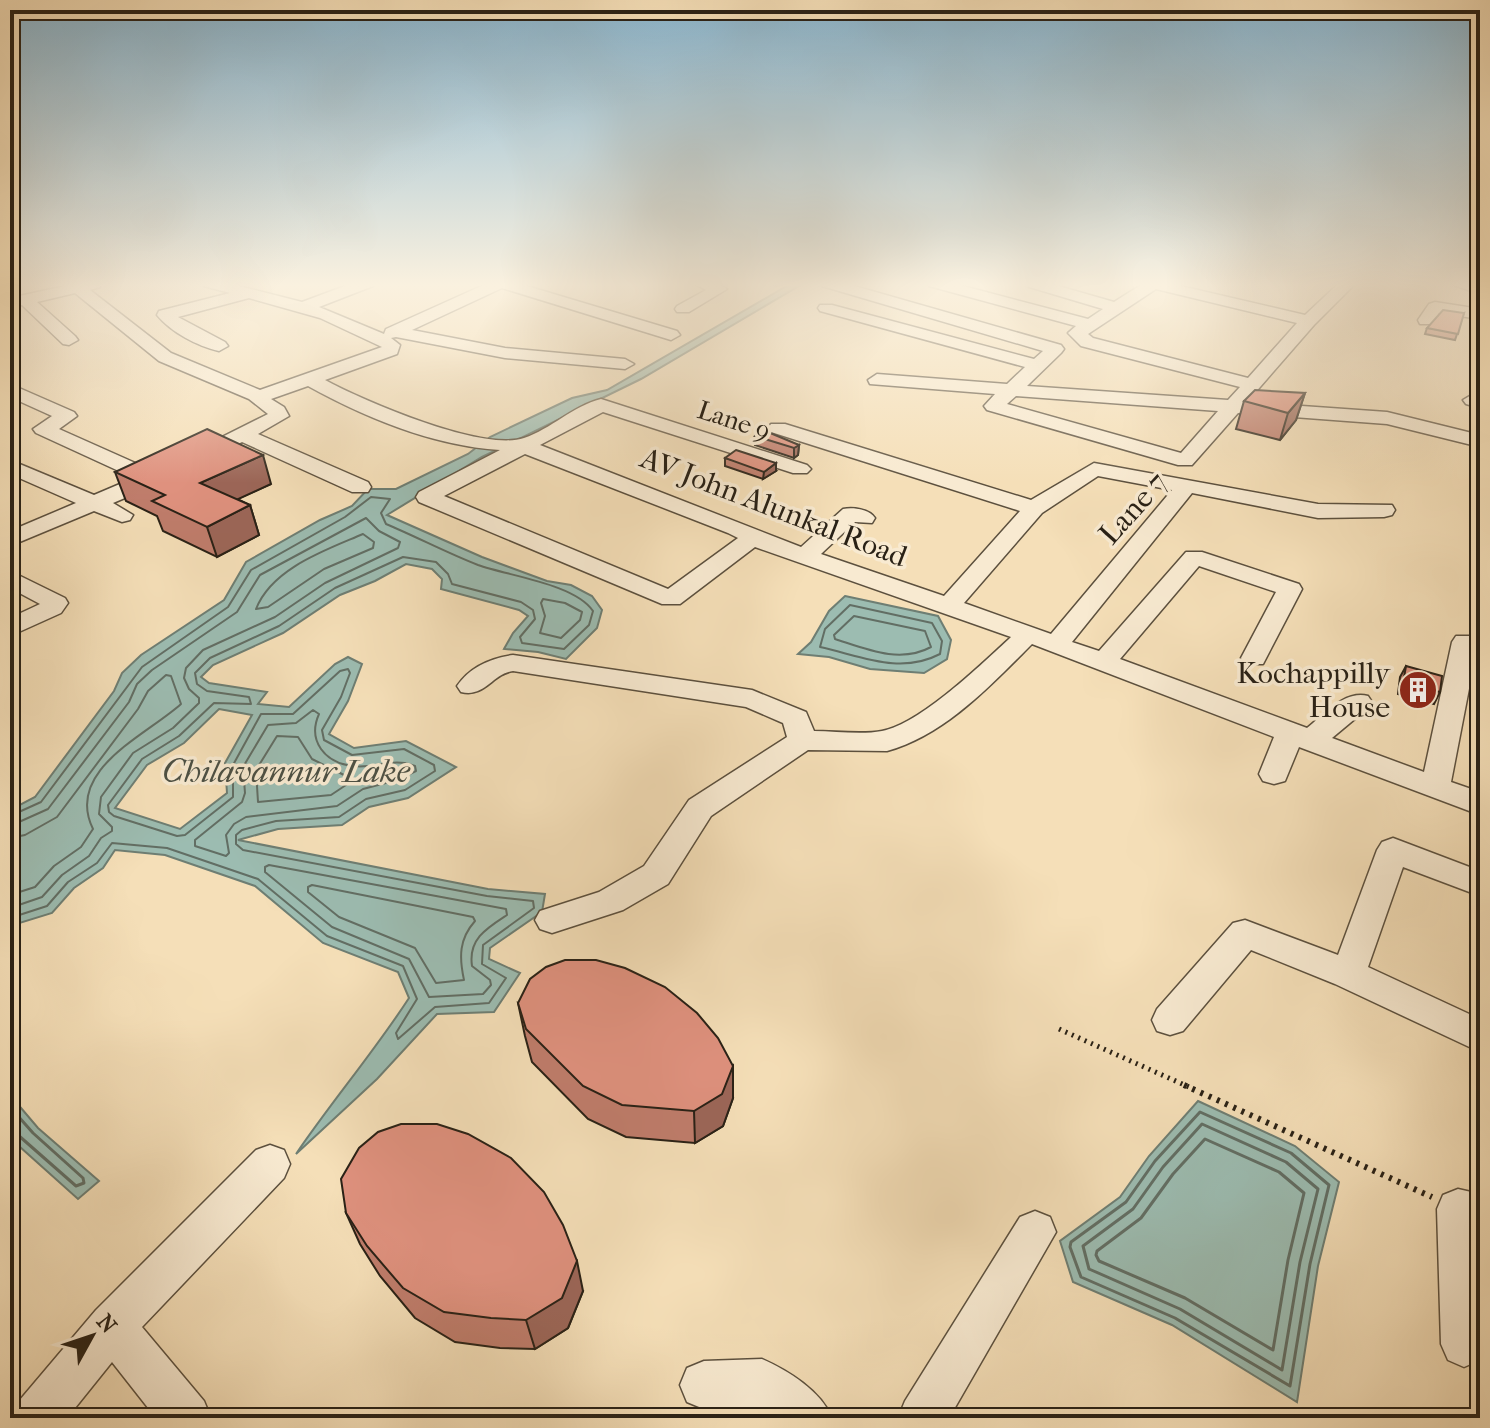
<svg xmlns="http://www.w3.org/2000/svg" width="1490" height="1428" viewBox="0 0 1490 1428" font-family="'IM FELL French Canon',serif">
<rect width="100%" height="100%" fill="#f5dfb8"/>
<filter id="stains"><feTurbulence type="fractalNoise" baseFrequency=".0025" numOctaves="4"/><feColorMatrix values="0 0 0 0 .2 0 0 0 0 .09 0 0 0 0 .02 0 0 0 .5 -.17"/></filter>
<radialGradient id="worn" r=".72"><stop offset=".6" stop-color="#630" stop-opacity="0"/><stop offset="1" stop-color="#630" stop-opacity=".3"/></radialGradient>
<!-- water -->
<path fill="#9cbcb1" stroke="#6e7e73" stroke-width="2" fill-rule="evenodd" d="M792,283H804L641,379L482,457L387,515L482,557L547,581L571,585L592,596L602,610L597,628L566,659L538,652L504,649L513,633L528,616L519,610L441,589L442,579L432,569L406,564L375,581L340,595L283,633L213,665L201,677L209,683L267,692L258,704L289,707L335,664L348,657L362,664L348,701L329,734L354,748L406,741L456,767L408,798L369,807L342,825L278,829L238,840L488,889L545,894L542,912L490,948L489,959L520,973L494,1012L437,1014L377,1079L296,1154C332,1101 374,1052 409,998L398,972L323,943L255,886L165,855L115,850L103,868L74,888L52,913L10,926V810L35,797L114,691L122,673L141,655L224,600L246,562L320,520L352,506L368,489H396L468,454L490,437L572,398L607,390ZM219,709L252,715L225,763L227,793L180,829L115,808L147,765L184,743Z
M845,596L938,616L951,640L947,659L924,673L870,669L829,657L798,654L811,642L829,611Z
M10,1095L38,1128L99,1181L78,1199L10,1138Z
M1198,1101L1295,1146L1339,1182L1318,1266L1297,1402L1172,1325L1073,1282L1060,1241L1120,1197L1149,1156Z"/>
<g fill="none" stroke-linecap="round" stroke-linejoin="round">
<!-- shore-far1 -->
<path stroke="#626e64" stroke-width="2" d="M363,534L374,542L373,548L324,569L268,607L256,609C272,568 326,550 363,534Z
M543,599L565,603L582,612L580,620L561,638L540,633L545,616L541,603Z
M850,605L932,623L942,641L940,654C900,675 861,656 820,647L825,629Z
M854,616L925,631L931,647C900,664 866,649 835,639L834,635Z
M313,710L319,714C307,741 325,763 353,766C375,769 393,757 415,766L416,771L397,780L363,789L337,806L246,817L234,824L226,835L229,853L226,856L195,846V840L242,802L245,793L243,767L268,725L296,723Z
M277,736L298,737L312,759L348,777L349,783L331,795L258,802L256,770Z
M10,816L41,802L142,667L228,607L251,570L345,517L371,497L390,499L381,513L386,524C417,537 447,553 478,565C509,576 575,584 593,611L589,625L564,649L522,643L520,637L535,619L533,610L521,602L452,584L448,574L436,562L403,557L335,588L279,626L210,658L195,673L197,684L207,691L249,697L251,704L214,703L179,736L142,759L108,805L109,812L114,816L177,836L185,835L233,797V765L261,714H293L340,671L348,669L350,673L341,697L322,730L324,740L352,755L404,749L434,765L435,771L405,790L366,799L339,817L276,821L242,830L236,835V844L243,850L487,896L533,901L534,908L483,945L482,964L506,978L489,1003L435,1007L398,1039L396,1033L417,999L403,966L327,936L258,879L167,848L112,843L97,863L68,882L47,906L10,918
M10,826L48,809L129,702L137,684L152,670L237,612L260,575L366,518L379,531L400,542L398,548L325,583L275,617L203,650L186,668L184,678L189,689L199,698V703L173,728L133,753L101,797L99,814L112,827V831L101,838L89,856L62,875L42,897L10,908
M10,838L25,835L57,817L138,709L148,691L166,675L171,676L181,704C147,735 64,770 93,829L81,847L54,866L35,887L10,895
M269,865L506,909L507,915C487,928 468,939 472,966L490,980L491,985L483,994L429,997L409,959L332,927L265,872V867Z
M312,885L473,917L475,921C459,939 459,957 464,980L436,983L415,948L339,917L308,892V887Z"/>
<!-- shore -->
<path stroke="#626e64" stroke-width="3" d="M10,1107L33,1133L83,1178L84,1183L76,1186L18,1135L10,1133
M1200,1112L1291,1153L1329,1185L1310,1264L1290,1386L1175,1318L1081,1277L1070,1247L1071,1242L1126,1202L1155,1161Z
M1202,1124L1286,1162L1318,1189L1300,1262L1282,1370L1180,1309L1089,1269L1083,1246L1133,1209L1163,1167Z
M1205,1139L1279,1172L1304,1193L1288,1260L1273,1350L1185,1298L1099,1261L1096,1255L1097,1251L1141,1218L1173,1174Z"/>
<!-- minor casing -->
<g stroke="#5c503e" stroke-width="3">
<path id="minor" d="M79,283H101L100,287L90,290L171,353L260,390L382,347L320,318L249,298L178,317L225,342L228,346L219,351C197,346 171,332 157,315L159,311L230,293L204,286L202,283H227L302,302L353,283H375L373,286L319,307L384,334L386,329L488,283H517L677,331L680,335L671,340L502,288L412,330L505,348L625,359L634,364L625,369L505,358L396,337L391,338L400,345L397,354L325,380C364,401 482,452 524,438C551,429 573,406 601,399L807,465L811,469L807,473H793L603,412L540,445L801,547L843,509C853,507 869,509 875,518L872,523L855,522L821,554L944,596L1020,511L771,432L768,428L771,424H785L1031,500L1094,463L1318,504L1392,505L1395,510L1392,515L1384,517L1318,518L1192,493L1072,642L1099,651L1186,552H1202L1299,584L1302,589L1263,664H1245L1241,658L1276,592L1199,566L1120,659L1307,728C1324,715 1344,690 1368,696L1372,702L1368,708L1332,738L1424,772L1452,642L1456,636H1474L1478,642L1451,782L1480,792V815L1299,747L1285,781L1274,784L1263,781L1259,774L1274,737L1032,644C991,685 945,735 887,751L808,750L711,816L668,884L623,910L552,933L540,929L535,920L540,911L599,892L644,866L689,800L787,737L783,723L746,707L513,671C492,674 485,698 461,692L457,686C470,667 491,658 513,655L752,690L806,712L814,731C835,731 861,735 882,731C920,724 982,664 1011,637L755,547L680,604H662L419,502L416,497L419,492L500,450C434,446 366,418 308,386L271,399L284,407L289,416L258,434L368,482L371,487L368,492H352L242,442L204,461H190L187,457L190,453L268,414L249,399L159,361L75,293L37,302L75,336L78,340L69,345L63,344L22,305L10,308V298ZM525,454L728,533L738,538L668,589L444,496ZM1098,476L1172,490L1051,634L964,603L1042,513Z
M693,283H716L727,289L689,312H677L675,309L677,306L706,290Z
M820,283H844L1061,345L1064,349L1061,353L1027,386L1228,400L1240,387L1081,346L1068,333L1076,326L929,286L927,283H952L1088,319L1103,309L1026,286L1024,283H1048L1114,302L1144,283H1168L1305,315L1339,283H1356L1314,325L1247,402L1387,412L1480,435V447L1387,424L1238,413L1192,465H1178L987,410L984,406L995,394L870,384L868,380L877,374L1007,384L1025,367L820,311L818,308L820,305H832L1034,359L1043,351L822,286ZM1156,289L1297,323L1248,378L1093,338L1088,334ZM1016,396L1218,411L1181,453L1007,404Z
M1448,283H1480V299L1472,297L1471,291Z
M1435,302L1480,309V319L1439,313L1432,324H1420L1418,320L1429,304Z
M10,384L74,412L77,416L59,429L151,470L159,468L170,474L160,483L113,503L133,515L130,520L122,522L94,511L10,546V531L76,503L10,474V460L94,495L134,478L36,433L33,429L52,416L10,397Z
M1473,394L1480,396V408L1466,404L1463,400Z
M10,571L65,598L68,603L61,613L10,636V618L40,604L10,588Z
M1393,838L1480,871V896L1403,867L1368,967L1480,1019V1052L1335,984L1251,950L1183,1031L1170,1035L1157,1031L1152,1020L1157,1009L1233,923L1245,920L1338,955L1377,850L1382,842Z
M270,1145L284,1150L290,1164L284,1178L142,1327L204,1401L211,1418H156L112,1362L67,1418H12L19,1401L96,1310L256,1150Z
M1458,1189L1480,1194V1360L1464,1367L1448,1360L1441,1344L1437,1209L1443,1195Z
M1035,1211L1050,1217L1056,1232L949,1418H898L905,1401L1020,1217Z
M762,1359C789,1371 821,1391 832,1418H769L755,1407L704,1409L687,1402L680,1385L687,1368L704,1361Z"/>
</g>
<!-- path-far1 -->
<path stroke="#292116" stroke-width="5" stroke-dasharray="2 5" stroke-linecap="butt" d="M1059,1029L1189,1087"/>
<!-- path -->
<path stroke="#292116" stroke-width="6" stroke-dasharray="3 6" stroke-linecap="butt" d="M1184,1085L1432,1197"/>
<!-- minor -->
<use href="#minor" fill="#f8ead1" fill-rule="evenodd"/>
</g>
<!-- wall -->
<path fill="#c07d6c" stroke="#292116" stroke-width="2" d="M765,283H783L777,286Z
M1464,313L1455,340L1425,334L1427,328Z
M1305,393L1296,420L1280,440L1236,429L1244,401Z
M755,436L799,445L798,455L794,458L755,445Z
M725,458L776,471L763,479L725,466Z
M115,472L271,484L237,499L250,505L259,535L217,557L163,531L157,516L126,501Z
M1406,666L1440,692L1434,704L1398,694L1400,677Z
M518,1003L733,1098L723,1126L695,1143L626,1137L588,1119L532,1062L525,1036Z
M346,1213L583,1291L568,1328L535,1349L500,1348L455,1342L415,1318L380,1276L360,1244Z"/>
<!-- shaded-wall -->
<path fill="#9c6658" stroke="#292116" stroke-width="2" d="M1305,393L1296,420L1280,440L1288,413Z
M799,445L798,455L794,458V448Z
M263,455L271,484L210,512L200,483Z
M776,463V471L763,479L764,472Z
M250,505L259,535L217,557L207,527Z
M733,1066V1098L723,1126L695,1143L694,1111Z
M577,1261L583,1291L568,1328L535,1349L526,1320Z"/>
<!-- building -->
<path fill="#df917e" stroke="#292116" stroke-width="2" d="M1443,310L1464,313L1458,334L1427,328Z
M1255,390L1305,393L1288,413L1244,401Z
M207,429L263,455L200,483L250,505L207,527L152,501L165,495L115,472Z
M763,430L799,445L794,448L755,436Z
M736,450L776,463L764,472L725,458Z
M1406,666L1442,676L1440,692L1403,683Z
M565,960H596L625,968L665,987L697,1013L718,1038L733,1066L722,1094L694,1111L622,1105L583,1086L526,1029L518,1003L530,979L546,967Z
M401,1124H437L468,1134L511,1158L544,1192L563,1225L577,1261L562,1298L526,1320L491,1318L444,1312L403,1288L367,1246L346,1213L341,1179L359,1148L378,1132Z"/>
<!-- sky -->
<linearGradient id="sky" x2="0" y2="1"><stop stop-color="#89b7d2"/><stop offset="0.59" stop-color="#faf1df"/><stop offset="1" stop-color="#faf1df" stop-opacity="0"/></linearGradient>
<rect width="1490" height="483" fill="url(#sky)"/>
<!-- icons -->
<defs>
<g id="building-disc" transform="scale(2)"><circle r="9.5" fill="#8f2418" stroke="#f8ead1"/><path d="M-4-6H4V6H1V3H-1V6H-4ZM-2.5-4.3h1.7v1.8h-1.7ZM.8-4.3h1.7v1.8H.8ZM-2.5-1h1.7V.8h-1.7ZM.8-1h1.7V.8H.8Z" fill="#fff"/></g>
</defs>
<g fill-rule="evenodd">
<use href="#building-disc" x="1418" y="690"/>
</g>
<g text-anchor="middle" stroke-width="7" stroke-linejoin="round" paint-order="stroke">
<!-- far-street labels -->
<g font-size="26" fill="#292116" stroke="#f8ead1">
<text transform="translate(734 420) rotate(18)" y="9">Lane 9</text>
</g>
<!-- street labels -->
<g font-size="30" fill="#292116" stroke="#f8ead1">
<text transform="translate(774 507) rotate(21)" y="10">AV John Alunkal Road</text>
<text transform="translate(1133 508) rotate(-48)" y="10">Lane 7</text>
</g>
<!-- poi labels -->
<g font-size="30" fill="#292116" stroke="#f8ead1" text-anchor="end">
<text x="1390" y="683">Kochappilly<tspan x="1390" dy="34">House</tspan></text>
</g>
<!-- water labels -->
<g font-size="32" font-style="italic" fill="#4c5044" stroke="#f8ead1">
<text x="286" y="782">Chilavannur Lake</text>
</g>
</g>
<!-- margin -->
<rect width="1490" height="1428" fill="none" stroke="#f5dfb8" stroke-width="40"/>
<rect x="12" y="12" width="1466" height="1404" fill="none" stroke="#292116" stroke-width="4"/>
<rect x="20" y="20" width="1450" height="1388" fill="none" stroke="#292116" stroke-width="2"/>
<!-- north arrow -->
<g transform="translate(92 1336) rotate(50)" stroke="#f8ead1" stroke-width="6" paint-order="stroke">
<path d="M0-6L14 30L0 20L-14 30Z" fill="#292116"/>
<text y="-12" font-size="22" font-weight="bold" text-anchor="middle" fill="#292116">N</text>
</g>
<rect width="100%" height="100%" filter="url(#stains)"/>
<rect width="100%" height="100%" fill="url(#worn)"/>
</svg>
